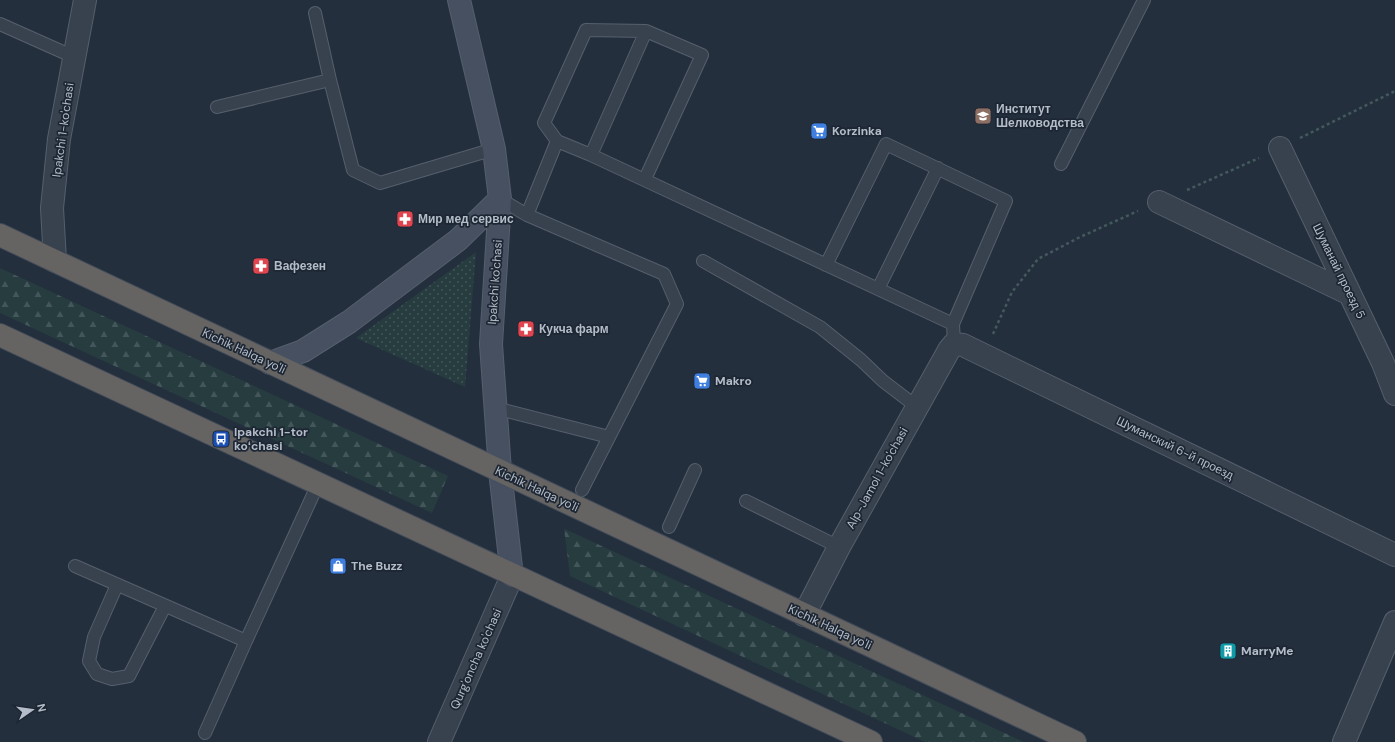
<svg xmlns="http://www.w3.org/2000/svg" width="1395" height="742" viewBox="0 0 1395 742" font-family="'DM Sans',sans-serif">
<defs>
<pattern id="grass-dots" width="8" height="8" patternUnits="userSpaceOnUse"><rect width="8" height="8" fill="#263c3f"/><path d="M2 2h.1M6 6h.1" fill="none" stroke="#435659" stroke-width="1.8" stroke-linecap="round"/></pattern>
<pattern id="forest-firs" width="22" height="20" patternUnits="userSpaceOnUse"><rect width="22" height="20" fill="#263c3f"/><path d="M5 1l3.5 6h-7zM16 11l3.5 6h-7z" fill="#435659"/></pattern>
</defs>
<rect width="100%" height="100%" fill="#242f3e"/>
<!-- grass -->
<path fill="url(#grass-dots)" d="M476,252L465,387L356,338Z"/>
<!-- forest -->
<path fill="url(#forest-firs)" d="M0,268L448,476L432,513L0,313Z
M564,529H565L1024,742H925L570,576Z"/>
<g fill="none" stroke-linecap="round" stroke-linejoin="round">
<!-- service casing -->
<g stroke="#565f6c" stroke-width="14">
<path id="service" d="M315,13L330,80
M0,24L74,57
M217,107L330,80L353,170L380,183L494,149
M557,141L544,123L586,30L646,31L702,55L645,179
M591,155L953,324
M1061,164L1144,0
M500,199L527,215L664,274L677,304L582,490
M527,215L557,141L591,155L646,31
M703,261L820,327L861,360L883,381L917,407
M826,265L886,144L1006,201L953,324L954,344
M878,289L938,168
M495,408L609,437
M746,501L839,547
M669,527L695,470
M75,566L246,641L318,484
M117,585L94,637L89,661L97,674L112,679L129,676L165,606
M205,733L246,641"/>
</g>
<!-- minor casing -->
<g stroke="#565f6c" stroke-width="24">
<path id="minor" d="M1280,148L1383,363L1395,394
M1159,202L1350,294
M55,261L52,208L59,139L85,0
M804,615L839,547L949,350L954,344L963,345L1395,555
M1344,742L1395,622"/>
</g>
<!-- tertiary casing -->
<g stroke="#565f6c" stroke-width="24">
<path id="tertiary" d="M439,742L512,576"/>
</g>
<!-- secondary casing -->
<g stroke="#565f6c" stroke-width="24">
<path id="secondary" d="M459,0L494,149L500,199L491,344L500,471L512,576
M270,363L303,351L349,322L458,240L500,199"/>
</g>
<!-- trunk casing -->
<g stroke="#434c59" stroke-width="24">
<path id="trunk" d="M0,235L1075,742
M0,335L871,742"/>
</g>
<!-- path -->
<path stroke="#44595c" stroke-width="2.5" stroke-dasharray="3 3" stroke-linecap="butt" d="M1300,138L1395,91
M1187,190L1259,158
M993,334L1012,292L1038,259L1080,237L1138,211"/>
<!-- service -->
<use href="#service" stroke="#38414e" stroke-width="12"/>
<!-- minor -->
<use href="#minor" stroke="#38414e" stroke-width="22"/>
<!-- tertiary -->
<use href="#tertiary" stroke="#38414e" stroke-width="22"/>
<!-- secondary -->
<use href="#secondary" stroke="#465061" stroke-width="22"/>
<!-- trunk -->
<use href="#trunk" stroke="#656462" stroke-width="22"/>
</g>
<!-- icons -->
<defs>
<g id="university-square" transform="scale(0.9)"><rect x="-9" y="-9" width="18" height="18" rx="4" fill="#8d6e63" stroke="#1d2633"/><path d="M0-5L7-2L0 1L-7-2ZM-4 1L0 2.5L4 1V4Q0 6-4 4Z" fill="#fff"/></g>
<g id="supermarket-square" transform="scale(0.9)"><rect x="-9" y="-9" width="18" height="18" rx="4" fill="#3f7fe0" stroke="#1d2633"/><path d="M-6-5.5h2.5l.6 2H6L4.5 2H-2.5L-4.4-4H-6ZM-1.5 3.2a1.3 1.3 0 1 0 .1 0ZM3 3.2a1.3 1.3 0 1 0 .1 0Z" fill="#fff"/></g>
<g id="pharmacy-square" transform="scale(0.9)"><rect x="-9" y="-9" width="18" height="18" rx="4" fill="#e0444e" stroke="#1d2633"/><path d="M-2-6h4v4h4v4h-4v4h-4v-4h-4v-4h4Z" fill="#fff"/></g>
<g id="bus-square" transform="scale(0.9)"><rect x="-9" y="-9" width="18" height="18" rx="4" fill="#1a4fb4" stroke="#1d2633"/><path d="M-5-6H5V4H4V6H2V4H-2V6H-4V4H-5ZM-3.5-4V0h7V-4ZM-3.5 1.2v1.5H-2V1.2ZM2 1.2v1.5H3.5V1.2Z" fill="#fff"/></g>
<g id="shop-square" transform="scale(0.9)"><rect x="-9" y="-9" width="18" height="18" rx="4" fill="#3f7fe0" stroke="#1d2633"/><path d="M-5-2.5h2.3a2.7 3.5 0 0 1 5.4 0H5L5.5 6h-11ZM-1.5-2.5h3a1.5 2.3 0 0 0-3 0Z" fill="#fff"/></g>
<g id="building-square" transform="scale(0.9)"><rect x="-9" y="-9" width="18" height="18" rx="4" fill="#0f9aa8" stroke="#1d2633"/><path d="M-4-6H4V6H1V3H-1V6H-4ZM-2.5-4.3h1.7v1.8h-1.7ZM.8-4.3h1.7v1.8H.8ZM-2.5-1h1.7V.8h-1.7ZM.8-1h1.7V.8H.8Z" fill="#fff"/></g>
</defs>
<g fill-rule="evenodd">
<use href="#university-square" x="983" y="116"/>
<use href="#supermarket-square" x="819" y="131"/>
<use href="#pharmacy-square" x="405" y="219"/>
<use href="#pharmacy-square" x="261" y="266"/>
<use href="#pharmacy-square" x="526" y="329"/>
<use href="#supermarket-square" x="702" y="381"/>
<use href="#bus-square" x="221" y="439"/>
<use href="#shop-square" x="338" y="566"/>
<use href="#building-square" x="1228" y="651"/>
</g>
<g text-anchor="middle" stroke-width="3.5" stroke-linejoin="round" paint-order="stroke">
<!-- poi labels -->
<g font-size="12" font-weight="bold" fill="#b4bcc9" stroke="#1d2633" text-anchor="start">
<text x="996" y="113">Институт<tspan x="996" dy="14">Шелководства</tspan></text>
<text x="832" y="135">Korzinka</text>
<text x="418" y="223">Мир мед сервис</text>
<text x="274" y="270">Вафезен</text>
<text x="539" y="333">Кукча фарм</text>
<text x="715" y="385">Makro</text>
<text x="234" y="436">Ipakchi 1-tor<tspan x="234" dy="14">koʻchasi</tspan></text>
<text x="351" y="570">The Buzz</text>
<text x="1241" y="655">MarryMe</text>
</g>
<!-- street labels -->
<g font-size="12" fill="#b4bcc9" stroke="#1d2633">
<text transform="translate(63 130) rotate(-82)" y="4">Ipakchi 1-ko'chasi</text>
<text transform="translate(1339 271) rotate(64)" y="4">Шуманай проезд 5</text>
<text transform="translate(495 282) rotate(-86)" y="4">Ipakchi ko'chasi</text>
<text transform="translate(244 351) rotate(25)" y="4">Kichik Halqa yo'li</text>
<text transform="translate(1175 448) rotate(26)" y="4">Шуманский 6-й проезд</text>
<text transform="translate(877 478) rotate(-61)" y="4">Alp-Jamol 1-ko'chasi</text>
<text transform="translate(537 489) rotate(25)" y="4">Kichik Halqa yo'li</text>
<text transform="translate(830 627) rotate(25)" y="4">Kichik Halqa yo'li</text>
<text transform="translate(476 659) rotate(-66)" y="4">Qurg'oncha ko'chasi</text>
</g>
</g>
<!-- north arrow -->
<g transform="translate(32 710) rotate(77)" stroke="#1d2633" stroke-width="3" paint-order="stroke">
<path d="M0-3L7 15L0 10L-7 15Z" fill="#b4bcc9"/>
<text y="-6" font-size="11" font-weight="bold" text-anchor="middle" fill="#b4bcc9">N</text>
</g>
</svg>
